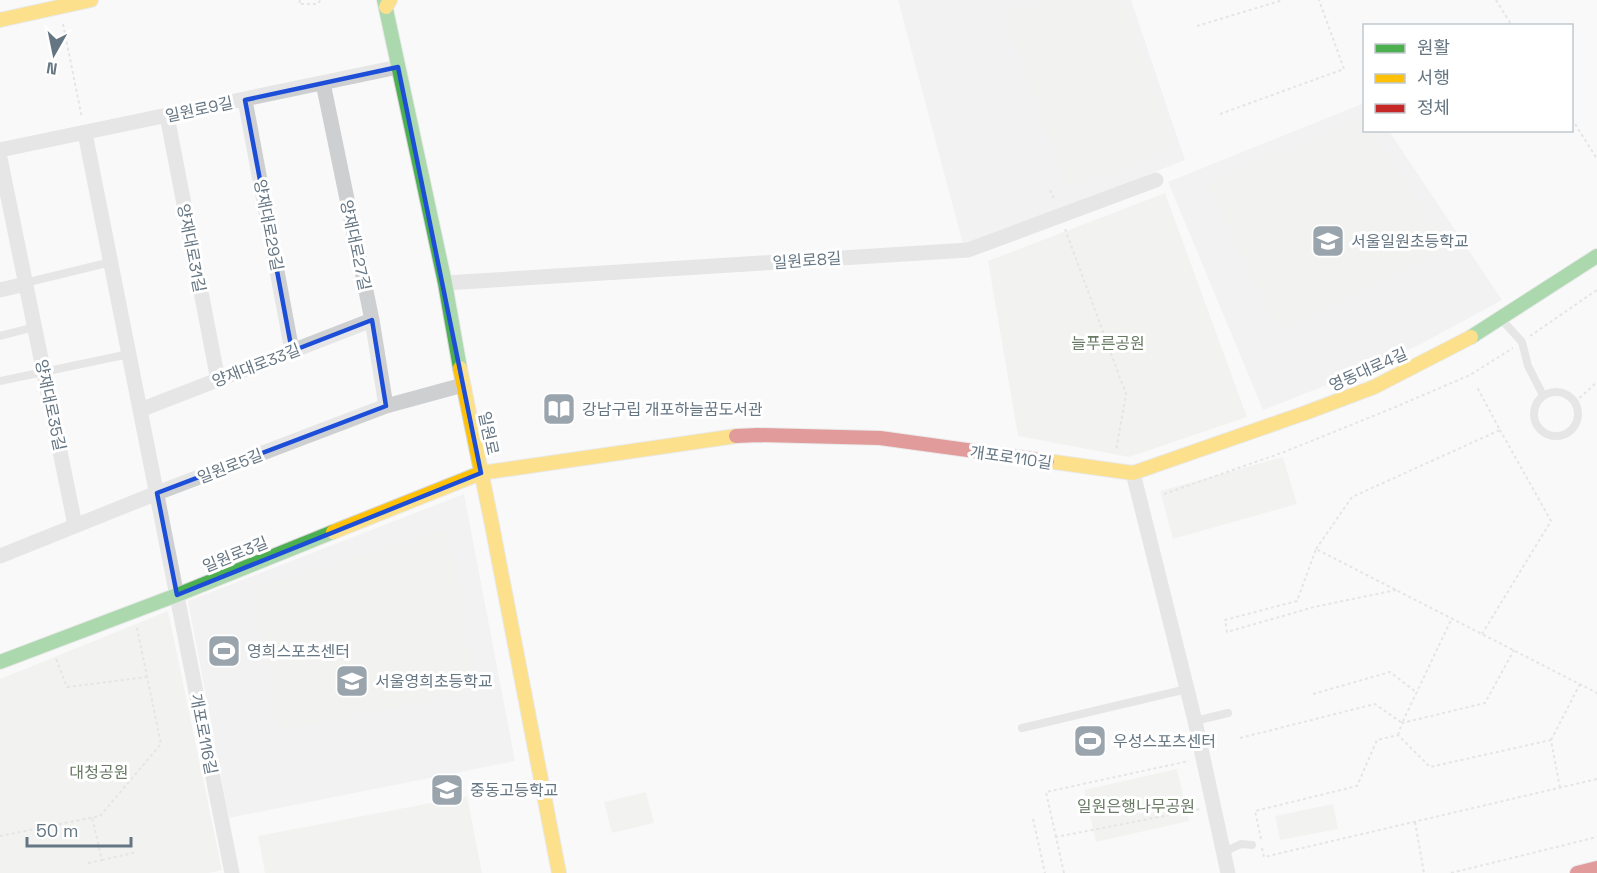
<svg xmlns="http://www.w3.org/2000/svg" width="1597" height="873" viewBox="0 0 1597 873" font-family="'Space Grotesk','Noto Sans KR',sans-serif">
<rect width="100%" height="100%" fill="#f9f9f9"/>
<!-- built -->
<path fill="#e8e9e9" d="M898,0H1131L1185,160L964,248Z
M1364,103V130L1389,131L1502,300L1423,343L1373,367L1263,410L1168,182Z
M464,494L515,761L229,818L188,601Z"/>
<!-- green -->
<path fill="#e8ebe6" d="M1050,0H1122L1176,148L1067,187L1005,16Z
M1363,120L1364,122V130L1370,131L1448,249L1278,328L1206,182Z
M1165,193L1247,417L1129,457L1018,436L988,261Z
M1283,457L1297,504L1173,539L1160,491Z
M448,530L477,691L278,731L253,588Z
M168,611L222,870L209,873H0V679Z
M1177,769L1189,821L1096,842L1084,790Z
M646,792L654,823L612,833L604,802Z
M467,796L482,873H265L258,836Z
M1333,804L1338,829L1280,840L1275,816Z"/>
<g fill="none" stroke-linecap="round" stroke-linejoin="round">
<!-- fast casing -->
<g stroke="#d5d6d7" stroke-width="16">
<path id="fast" d="M384,0L445,283L460,368
M1471,337L1597,256
M0,662L177,595L333,532"/>
</g>
<!-- slow casing -->
<g stroke="#d5d6d7" stroke-width="16">
<path id="slow" d="M386,7L390,0
M0,20L91,0
M460,368L491,520L559,873
M1047,461L1133,473L1305,413L1374,387L1471,337
M333,532L481,473L736,436"/>
</g>
<!-- jam casing -->
<g stroke="#d5d6d7" stroke-width="16">
<path id="jam" d="M736,436L758,435L880,438L1047,461
M1577,873L1597,868"/>
</g>
<!-- path -->
<path stroke="#cbcccd" stroke-width="2" stroke-dasharray="3 3" stroke-linecap="butt" d="M300,0L299,4H317L321,0
M1496,0L1512,26
M63,24L82,118
M1197,26L1283,0
M1220,114L1344,69L1319,0
M1572,119L1597,159
M1050,190L1055,201
M1065,229L1126,394L1116,451
M1530,336L1597,290
M1575,402L1597,382
M1164,494L1284,452L1393,408L1470,375L1513,348
M1316,549L1352,497L1500,430L1477,387
M1396,590L1314,607L1227,632L1225,620L1297,601L1316,549L1597,693
M1482,634L1551,521L1500,430
M56,659L67,687L147,677
M1313,694L1390,672L1416,692
M1398,735L1402,723L1485,703L1514,650
M1240,738L1375,704L1402,723L1452,618
M1551,740L1580,684
M1033,819L1045,873
M1415,822L1424,873
M0,836L100,816L161,744L137,628
M1056,837L1046,792L1189,761
M1261,839L1255,811L1357,786L1377,740L1398,735L1430,767L1551,740L1560,788
M1262,848L1264,857L1597,779
M102,860L137,852
M88,863L102,860L92,817
M1064,873L1056,837L1200,809
M1451,873L1597,837"/>
<!-- lane -->
<path stroke="#cecfd0" stroke-width="8" d="M26,284L33,281L111,262
M1502,320L1522,342L1528,366L1543,395
M0,336L35,327
M0,381L129,354
M1534 414a22 22 0 1 1 44 0a22 22 0 1 1-44 0Z
M1195,721L1228,713
M1022,728L1187,689
M1224,852L1241,844L1252,845"/>
<!-- street -->
<path stroke="#cecfd0" stroke-width="15" d="M323,83L372,320L386,406
M245,100L292,351
M167,116L218,380
M85,133L232,873
M0,150L398,67
M0,158L75,525
M445,283L968,250L1156,180
M0,290L26,284
M140,410L372,320
M1133,473L1195,721L1228,873
M0,556L157,493L386,406L463,385"/>
<!-- fast -->
<use href="#fast" stroke="#4caf50" stroke-width="14"/>
<!-- slow -->
<use href="#slow" stroke="#ffc107" stroke-width="14"/>
<!-- jam -->
<use href="#jam" stroke="#c62828" stroke-width="14"/>
</g>
<!-- marked area -->
<path d="M0 0H1597V873H0ZM398,67L481,473L177,595L157,493L386,406L372,320L292,351L245,100Z" fill="#f9f9f9" fill-opacity=".55" fill-rule="evenodd"/>
<path fill="none" stroke="#1d4ed8" stroke-width="4.5" stroke-linejoin="round" d="M398,67L481,473L177,595L157,493L386,406L372,320L292,351L245,100Z"/>
<!-- icons -->
<defs>
<g id="school-square" transform="scale(1.725)"><rect x="-9" y="-9" width="18" height="18" rx="4" fill="#99a4ac" stroke="#fff"/><path d="M0-5L7-2L0 1L-7-2ZM-4 1L0 2.5L4 1V4Q0 6-4 4Z" fill="#fff"/></g>
<g id="library-square" transform="scale(1.725)"><rect x="-9" y="-9" width="18" height="18" rx="4" fill="#99a4ac" stroke="#fff"/><path d="M-6-4Q-3-5.5-.7-3.5V5Q-3 3-6 4ZM6-4Q3-5.5 .7-3.5V5Q3 3 6 4Z" fill="#fff"/></g>
<g id="stadium-square" transform="scale(1.725)"><rect x="-9" y="-9" width="18" height="18" rx="4" fill="#99a4ac" stroke="#fff"/><path d="M0-5a6.5 5 0 1 0 0 10a6.5 5 0 1 0 0-10ZM-3.5-1.8h7v3.6h-7Z" fill="#fff"/></g>
</defs>
<g fill-rule="evenodd">
<use href="#school-square" x="1328" y="241"/>
<use href="#library-square" x="559" y="409"/>
<use href="#stadium-square" x="224" y="651"/>
<use href="#school-square" x="352" y="681"/>
<use href="#stadium-square" x="1090" y="741"/>
<use href="#school-square" x="447" y="790"/>
</g>
<g text-anchor="middle" stroke-width="6" stroke-linejoin="round" paint-order="stroke">
<!-- street labels -->
<g font-size="16" fill="#657683" stroke="#fff">
<text transform="translate(199 109) rotate(-12)" y="6">일원로9길</text>
<text transform="translate(269 225) rotate(79)" y="6">양재대로29길</text>
<text transform="translate(356 245) rotate(78)" y="6">양재대로27길</text>
<text transform="translate(192 248) rotate(79)" y="6">양재대로31길</text>
<text transform="translate(807 260) rotate(-4)" y="6">일원로8길</text>
<text transform="translate(256 365) rotate(-21)" y="6">양재대로33길</text>
<text transform="translate(1368 369) rotate(-24)" y="6">영동대로4길</text>
<text transform="translate(51 405) rotate(78)" y="6">양재대로35길</text>
<text transform="translate(489 433) rotate(78)" y="6">일원로</text>
<text transform="translate(1011 457) rotate(8)" y="6">개포로110길</text>
<text transform="translate(230 466) rotate(-21)" y="6">일원로5길</text>
<text transform="translate(235 554) rotate(-22)" y="6">일원로3길</text>
<text transform="translate(204 734) rotate(79)" y="6">개포로116길</text>
</g>
<!-- poi labels -->
<g font-size="16" fill="#657683" stroke="#fff" text-anchor="start">
<text x="1351" y="247">서울일원초등학교</text>
<text x="582" y="415">강남구립 개포하늘꿈도서관</text>
<text x="247" y="657">영희스포츠센터</text>
<text x="375" y="687">서울영희초등학교</text>
<text x="1113" y="747">우성스포츠센터</text>
<text x="470" y="796">중동고등학교</text>
</g>
<!-- park labels -->
<g font-size="16" fill="#687a64" stroke="#fff">
<text x="1108" y="349">늘푸른공원</text>
<text x="99" y="778">대청공원</text>
<text x="1136" y="812">일원은행나무공원</text>
</g>
</g>
<!-- legend -->
<rect x="1363" y="24" width="210" height="108" fill="#ffffff" stroke="#c1c8cd" stroke-width="1.5"/>
<rect x="1375" y="44" width="30" height="9" fill="#4caf50" stroke="#c1c8cd" stroke-width="1.5"/>
<text x="1417" y="54" font-size="18" fill="#657683">원활</text>
<rect x="1375" y="74" width="30" height="9" fill="#ffc107" stroke="#c1c8cd" stroke-width="1.5"/>
<text x="1417" y="84" font-size="18" fill="#657683">서행</text>
<rect x="1375" y="104" width="30" height="9" fill="#c62828" stroke="#c1c8cd" stroke-width="1.5"/>
<text x="1417" y="114" font-size="18" fill="#657683">정체</text>
<!-- north arrow -->
<g transform="translate(54 54) rotate(189)" stroke="#ffffff" stroke-width="4.5" paint-order="stroke">
<path d="M0-4.5L10 22L0 15L-10 22Z" fill="#657683"/>
<text y="-9" font-size="16" font-weight="bold" text-anchor="middle" fill="#657683">N</text>
</g>
<!-- scale -->
<path d="M27 837v9h104v-9" fill="none" stroke="#657683" stroke-width="3"/>
<text x="36" y="837" font-size="18" fill="#657683" stroke="#ffffff" stroke-width="4.5" paint-order="stroke">50 m</text>
</svg>
